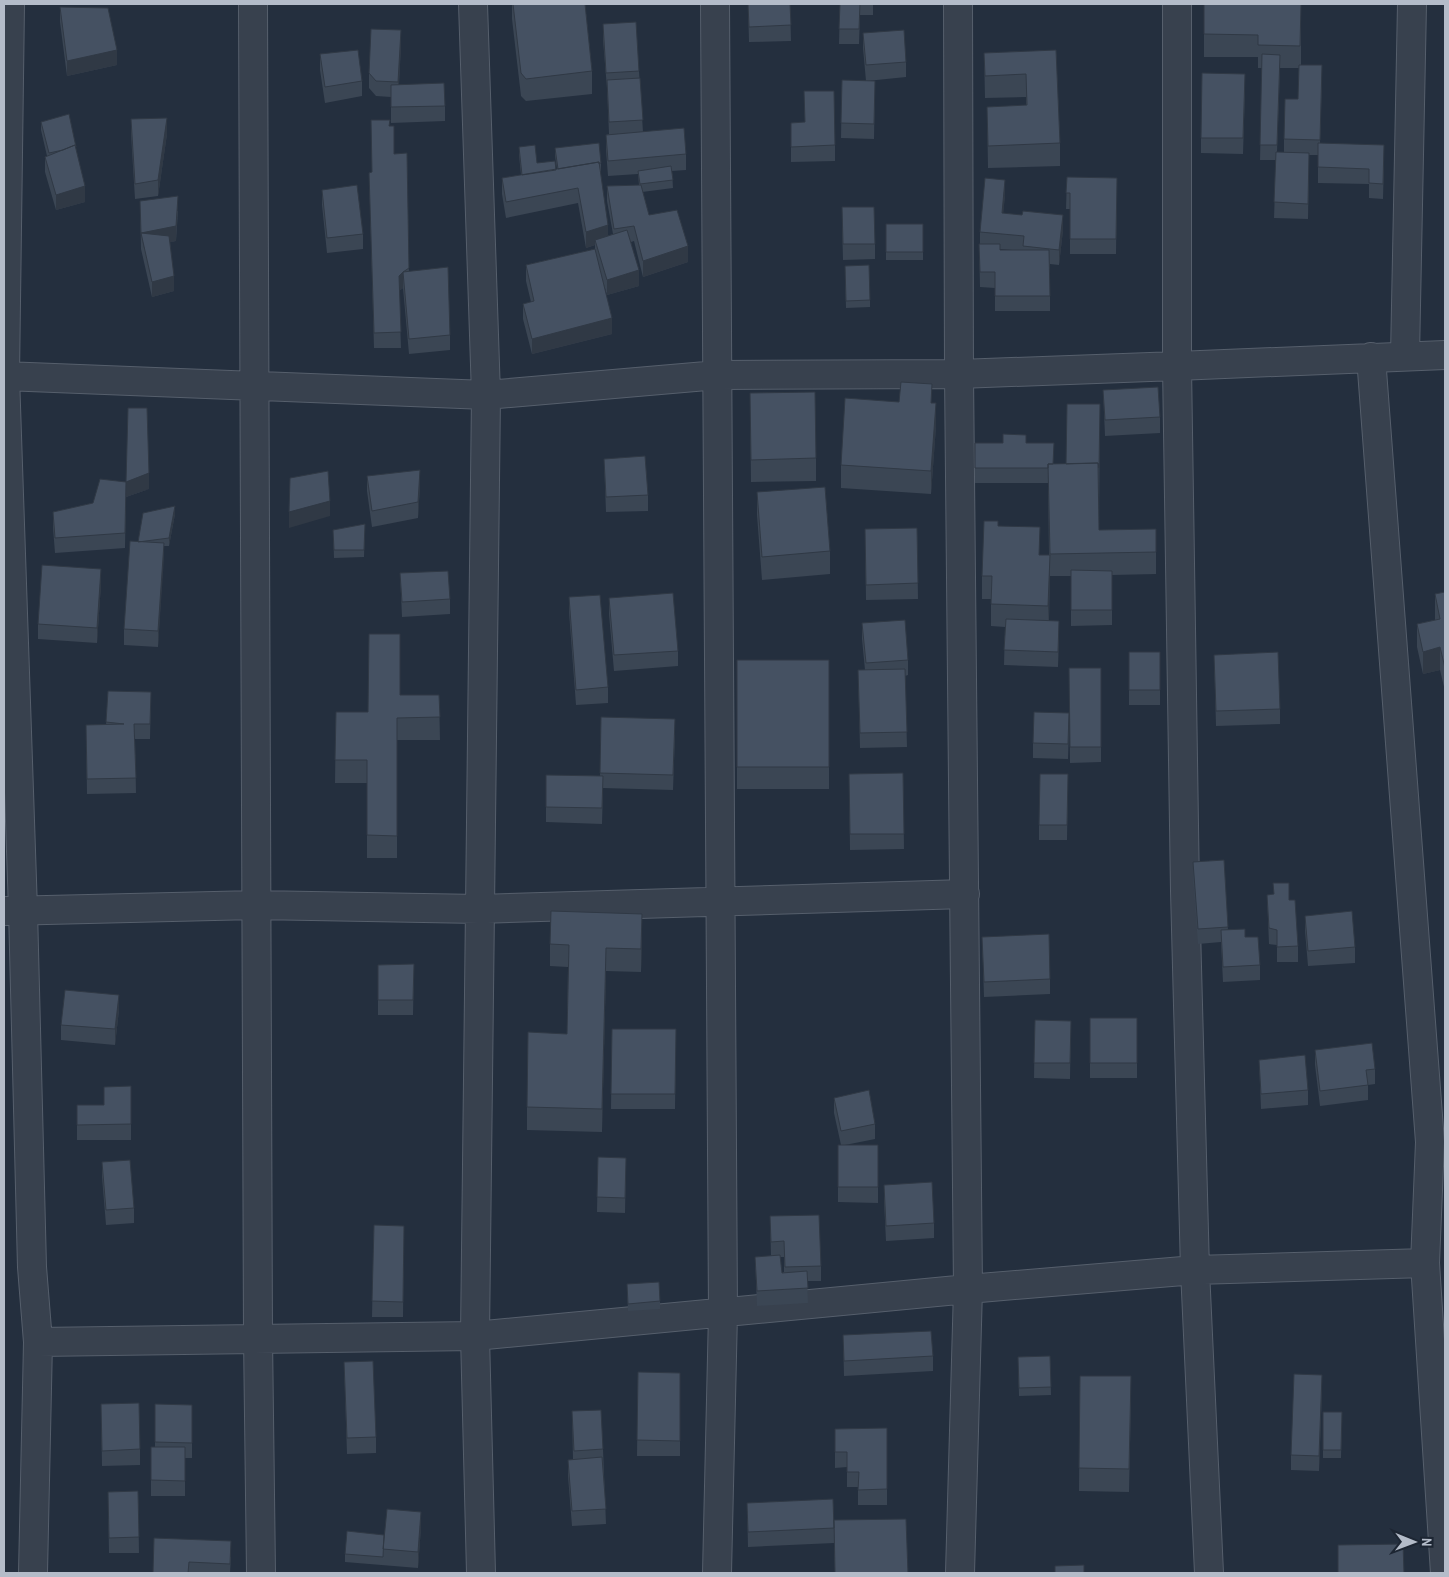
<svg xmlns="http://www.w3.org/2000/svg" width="1449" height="1577" viewBox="0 0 1449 1577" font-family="'Archivo Narrow',sans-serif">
<rect width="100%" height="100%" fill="#242f3e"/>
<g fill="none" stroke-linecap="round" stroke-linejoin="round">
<!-- minor casing -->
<g stroke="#565f6c" stroke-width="30">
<path id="minor" d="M10,4L5,376L23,910L32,1267L38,1342L33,1573
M253,4L258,1337L261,1573
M473,4L486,395L475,1336L481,1573
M715,4L723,1313L717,1573
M958,4L959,374L968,1289L960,1573
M1405,356L1412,4
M1371,357L1430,1142L1425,1263L1445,1573
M4,376L486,395L718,375L959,374L1177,366V4
M5,911L256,905L479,909L965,894
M38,1342L475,1336L968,1289L1195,1270L1425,1263
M1209,1573L1195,1270L1185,891L1177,366L1445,355"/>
</g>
<!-- minor -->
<use href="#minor" stroke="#38414e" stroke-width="28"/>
</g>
<!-- wall -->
<path fill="#3b4654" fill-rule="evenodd" d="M512,4H585L592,71V94L526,101L521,96L512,19Z
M748,4H790L791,41L749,42Z
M840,4H873V15H860L859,44H839Z
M1204,4H1301V65L1322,81L1320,143L1384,160L1383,199L1369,198V184L1318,183V155H1309L1308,219L1274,218L1276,160H1260L1262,68H1258V57H1204ZM1280,68H1299L1298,99L1284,139V152H1277Z
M60,7L117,65L67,76L60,22Z
M603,24L639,71L643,132L686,154V170L672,171L673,188L642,192L649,215L688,262L643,277L634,241L631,242L639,286L607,295L604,285L612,334L532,354L523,319V304L531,302L526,281V265L595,249V245L586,248L578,203L506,218L502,194V178L521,175L519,155V147L537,163L556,170L557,169L555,156V148L601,163V171H600L608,236L613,234L607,201V186L639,185L638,174L608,176L606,150V135L609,134L607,88L603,40Z
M863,33L906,62V77L867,81H875L874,139L841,138L842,80L866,81L863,48Z
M401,45L399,85L445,106V121L391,123V97L376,96L369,88V73Z
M1056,50L1060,143V166L988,168L987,107L1026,105V97L985,98L984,53Z
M320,54L362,81V96L325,103L320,70Z
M1245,89L1243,154L1201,153V138Z
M804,91L835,145V161L791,162V123L805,122Z
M131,119L167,134L158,196L135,199L131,134Z
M41,122L76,150L85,202L56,210L45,172V157L47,156L41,130Z
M389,126L394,154L409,271L450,335V350L409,354L403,288L399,291L401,348H374L369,173L372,172Z
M1067,177L1117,178L1116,254H1070V209H1066Z
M322,190L363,234V249L327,253L322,205Z
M1005,195L1003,213L1063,230L1059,265L1050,264V311H995V288L980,287L979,244H980V232ZM1000,249L1012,250H1000Z
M140,201L178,211L176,241L170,242L174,291L152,297L141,249Z
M842,222L875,244V259L843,260Z
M886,224H923V260H886Z
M845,273L870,300V307L846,308Z
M1103,390L1160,417V433L1105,436Z
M750,393L816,458V481L751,482Z
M899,402L932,403L936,426L931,494L841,488V465Z
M1100,404L1099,530L1156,529V574L1112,575V625L1071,626V576H1050L1049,621L1059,637L1058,667L1004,665L1005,627L991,626V599H982V576L998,526L1040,555H1049L1048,483H975V443H1026L1054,464H1066Z
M604,459L648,495V511L606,512Z
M367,476L420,485L418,518L372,527L367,491Z
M149,489L126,497L125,548L55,553L53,528V512L93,503Z
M757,492L830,551V574L762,580L757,515Z
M175,514L169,546H164L158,647L124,645V629L138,542Z
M365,524L364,557L334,558L333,530Z
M917,528L918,599L866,600L865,529Z
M400,573L450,599V614L402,617Z
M101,584L97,643L38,639V624Z
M1445,592V691L1440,670L1423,674L1417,647V624L1435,620V594Z
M569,597L608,687V703L576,705L569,612Z
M609,598L678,651V666L614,671L609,614Z
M862,623L908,660V675L905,676L907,747L860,748L858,670H865L862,639Z
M1129,652H1160V705H1129Z
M1214,655L1280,709V724L1216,726Z
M737,660H829V789H737Z
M1069,668H1101V762L1070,763Z
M108,691L151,692L150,739H135L136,793L87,794L86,725H106Z
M400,695H439L440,740H397V858H367V783H335L336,712H368Z
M601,717L675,735L673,790L603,788L602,824L546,822V775L600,776Z
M1069,728L1068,759L1033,758V743Z
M903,773L904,849L850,850L849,774Z
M1068,774L1067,840H1039V825Z
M1224,860L1228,930L1245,937L1260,965V980L1223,982L1221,942L1198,944L1193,878V862Z
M1267,895L1289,900L1298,946V962H1277V945L1269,944Z
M1305,916L1355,947V963L1308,966L1305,931Z
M642,937L641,972L606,971L602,1132L527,1130V1107L567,1034L568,967L550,966V944Z
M982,937L1050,979V994L984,997Z
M414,964L413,1015H378V965Z
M119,1010L115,1045L61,1040V1025Z
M1090,1018H1137V1078H1090Z
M1035,1020L1071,1021L1070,1079L1034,1078Z
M612,1029H676L675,1109H611Z
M1315,1050L1375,1069V1084L1368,1085V1100L1320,1106L1315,1065Z
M1259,1060L1308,1090V1105L1261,1109Z
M131,1086V1140H77V1105H104Z
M834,1098L875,1124V1139L845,1145H878V1203L838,1202V1145H841L834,1113Z
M598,1157L626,1158L625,1213L597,1212Z
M102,1162L134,1208V1223L106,1225L102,1177Z
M884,1185L934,1223V1238L886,1241L884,1201Z
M770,1216L821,1266V1281H807L808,1303L757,1306L755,1257L771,1256ZM780,1257H784V1272L782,1273Z
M374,1225L404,1226L403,1317H372Z
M627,1284L660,1301V1309L628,1311Z
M843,1335L933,1356V1371L844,1376Z
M1050,1356L1051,1395L1019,1396L1018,1357Z
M344,1362L376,1437V1453L347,1454Z
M638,1372L680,1373V1456H637Z
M1080,1376L1131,1399L1129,1492L1079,1491Z
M1322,1390L1319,1471L1291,1470V1455Z
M101,1404L140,1449V1465L102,1466Z
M155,1404L192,1405V1458H185V1496H151V1447H155Z
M572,1411L603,1449L606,1524L572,1526L568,1476V1460H573Z
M1323,1412H1342L1341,1458H1323Z
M887,1428V1505H858V1487H847V1467L835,1468V1429Z
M138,1491L139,1553H109L108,1492Z
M747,1503L834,1528L908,1573H835L834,1543L748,1547Z
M421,1527L418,1568L345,1562V1554L384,1535Z
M154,1538L231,1557L230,1573H153Z"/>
<!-- shaded-wall -->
<path fill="#303945" d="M401,30V45L398,97V82Z
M117,50V65L67,76V61Z
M167,118V134L158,196V180Z
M1309,153V168L1308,219V204Z
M1005,180V195L1002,228V213Z
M85,186V202L56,210V195Z
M178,196L176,241L144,248L141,233Z
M1063,215V230L1059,265V250Z
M608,225V241L595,240V245L586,248V232Z
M688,246V262L643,277V261Z
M639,270V286L607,295V280Z
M403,272V288L399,291V276Z
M174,276V291L152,297V282Z
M612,318V334L532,354V339Z
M936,403V426L931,494V471Z
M420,470V485L418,518V502Z
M149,473V489L126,497L125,548L126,482Z
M330,501V516L289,528V512Z
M175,506V514L169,546V538Z
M164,543V558L158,647V631Z
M1050,555V578L1048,628V606Z
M101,569V584L97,643V628Z
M1059,621V637L1058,667V652Z
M1440,647V670L1423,674V652Z
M642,914V937L641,972V949Z
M606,948V971L602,1132V1109Z
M119,995V1010L115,1045V1029Z
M1322,1375V1390L1319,1471V1456Z
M421,1512V1527L418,1568V1552Z"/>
<!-- building -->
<path fill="#455162" stroke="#303945" d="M513,4H585L592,71L526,79L521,73Z
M748,4H790L791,25L749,27Z
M840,4H860L859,29H839Z
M1204,4H1301L1300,46L1258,45V35L1204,34Z
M60,7L108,8L117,50L67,61Z
M636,22L639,71L606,73L603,24Z
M371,29L401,30L398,82L376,81L369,73Z
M904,30L906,62L866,65L863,33Z
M358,50L362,81L325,87L320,54Z
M1056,50L1060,143L988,146L987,107L1027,105L1026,74L985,76L984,53Z
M1262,54L1280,55L1277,145H1260Z
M1299,65H1322L1320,140L1284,139L1285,99H1298Z
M1202,73L1245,74L1243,138H1201Z
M640,78L643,120L609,122L607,80Z
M842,80L875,81L874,124L841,123Z
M444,83L445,106L391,107V85Z
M804,91H834L835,145L791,147V123L805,122Z
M69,114L76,147L75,145L63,150L49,153L41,122Z
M167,118L158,180L135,184L131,119Z
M371,120H390L389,126H394V154L407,153L409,268L403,272L448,267L450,335L409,339L403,272L399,276L401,332L374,333L369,173L372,172Z
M684,128L686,154L608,161L606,135Z
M599,143L601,163L599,164V162L558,169L555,148Z
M1318,143L1384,145L1383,184L1369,183V169L1318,167Z
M75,145L85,186L56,195L45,157Z
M535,145L537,163L555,161L556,170L522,175L519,147Z
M1276,152L1309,153L1308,204L1274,202Z
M599,162L608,225L586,232L578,188L506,202L502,178Z
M671,166L673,180L640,184L638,171Z
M1067,177L1117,178L1116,239H1070V193H1066Z
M985,178L1005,180L1002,213L1022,215L1023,211L1063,215L1059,250L1023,246L1024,236L980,232Z
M357,185L363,234L327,238L322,190Z
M641,185L649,215L677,210L688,246L643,261L634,226L614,229L607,186Z
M178,196L176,226L141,233L140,201Z
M842,207H874L875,244H843Z
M886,224H923V252H886Z
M627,230L639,270L607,280L595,240Z
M141,233L169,236L174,276L152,282Z
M979,244H1000V250H1049L1050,296H995V272H980Z
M595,249L612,318L532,339L523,304L534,301L526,265Z
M869,265L870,300L846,301L845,266Z
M901,382L932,384L931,403H936L931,471L841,465L845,398L899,402Z
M1158,387L1160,417L1105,420L1103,390Z
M815,392L816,458L751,460L750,393Z
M1067,404H1100L1099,468L1098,463L1066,464Z
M128,408H147L149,473L126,482Z
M1003,434L1026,435V443H1054L1053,464H1048V468H975V443H1003Z
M645,456L648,495L606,497L604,459Z
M1098,463L1099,530L1156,529V552L1050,554L1048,464Z
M420,470L418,502L372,511L367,476Z
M328,471L330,501L289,512L290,478Z
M100,479L126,482L125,533L55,538L53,512L93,503Z
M825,487L830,551L762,557L757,492Z
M175,506L169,538L138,542L143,513Z
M984,521H998V526L1040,527L1039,555H1050L1048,606L991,604L992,576H982Z
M365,524L364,550H334L333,530Z
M917,528L918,583L866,585L865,529Z
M130,541L164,543L158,631L124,629Z
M42,565L101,569L97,628L38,624Z
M1071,570L1112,571V610H1071Z
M448,571L450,599L402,602L400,573Z
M1445,592V668L1440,647L1423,652L1417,624L1440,619L1435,594Z
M673,593L678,651L614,655L609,598Z
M600,595L608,687L576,690L569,597Z
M1006,619L1059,621L1058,652L1004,650Z
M905,620L908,660L866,663L862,623Z
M369,634H400V695H439L440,717L397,718V836L367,835V760H335L336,712H368Z
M1129,652H1160V690H1129Z
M1278,652L1280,709L1216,711L1214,655Z
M737,660H829V767H737Z
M1069,668H1101V747H1070Z
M905,669L907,732L860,733L858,670Z
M108,691L151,692L150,724H134L136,778L87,779L86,725L124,724L106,722Z
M1034,712L1069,713L1068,744L1033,743Z
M601,717L675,719L673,775L600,773Z
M903,773L904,834H850L849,774Z
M1040,774H1068L1067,825H1039Z
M546,775L603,776L602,808L546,807Z
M1224,860L1228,927L1198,929L1193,862Z
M1273,883H1289V900H1295L1298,946L1277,947V930L1269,928L1267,895L1274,894Z
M551,911L642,914L641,949L606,948L602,1109L527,1107L528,1032L567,1034L569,945L550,944Z
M1352,911L1355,947L1308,951L1305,916Z
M1245,929V937H1258L1260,965L1223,967L1221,930Z
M1049,934L1050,979L984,982L982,937Z
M414,964L413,1000H378V965Z
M65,990L119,995L115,1029L61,1025Z
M1090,1018H1137V1063H1090Z
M1035,1020L1071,1021L1070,1063H1034Z
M612,1029H676L675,1094H611Z
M1372,1043L1375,1069L1366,1070L1368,1085L1320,1091L1315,1050Z
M1305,1055L1308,1090L1261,1094L1259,1060Z
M131,1086V1124L77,1125V1105H104V1087Z
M869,1090L875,1124L841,1131L834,1098Z
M838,1145H878V1187H838Z
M598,1157L626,1158L625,1198L597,1197Z
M130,1160L134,1208L106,1210L102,1162Z
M932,1182L934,1223L886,1226L884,1185Z
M819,1215L821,1266L785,1267L784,1241L771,1242L770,1216Z
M374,1225L404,1226L403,1302L372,1301Z
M780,1255L782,1273L807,1271L808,1288L757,1291L755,1257Z
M659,1282L660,1301L628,1304L627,1284Z
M931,1331L933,1356L844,1361L843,1335Z
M1050,1356L1051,1387L1019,1388L1018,1357Z
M373,1361L376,1437L347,1438L344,1362Z
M638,1372L680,1373V1441L637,1440Z
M1294,1374L1322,1375L1319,1456L1291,1455Z
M1080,1376H1131L1129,1469L1079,1468Z
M139,1403L140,1449L102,1451L101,1404Z
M155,1404L192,1405V1443L155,1442Z
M601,1410L603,1449L574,1451L572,1411Z
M1323,1412H1342L1341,1450H1323Z
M887,1428V1489L858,1490L859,1472H847V1452H835V1429Z
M151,1447H185V1481L151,1480Z
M602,1457L606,1509L572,1511L568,1460Z
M138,1491L139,1537L109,1538L108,1492Z
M833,1499L834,1528L748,1532L747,1503Z
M387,1509L421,1512L418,1552L383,1549Z
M906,1519L908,1573H835L834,1520Z
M347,1531L384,1535L383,1557L345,1554Z
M154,1538L231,1541L230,1564L189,1562L188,1573H153Z
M1403,1544L1404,1573H1338V1545Z
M1084,1565V1573H1055V1566Z"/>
<!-- border -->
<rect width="1449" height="1577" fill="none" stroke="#b4bcc9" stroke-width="10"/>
<!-- north arrow -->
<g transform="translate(1414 1542) rotate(91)" stroke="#1d2633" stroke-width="4" paint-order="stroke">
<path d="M0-4L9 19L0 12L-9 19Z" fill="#b4bcc9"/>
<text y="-8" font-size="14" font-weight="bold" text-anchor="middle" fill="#b4bcc9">N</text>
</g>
</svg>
